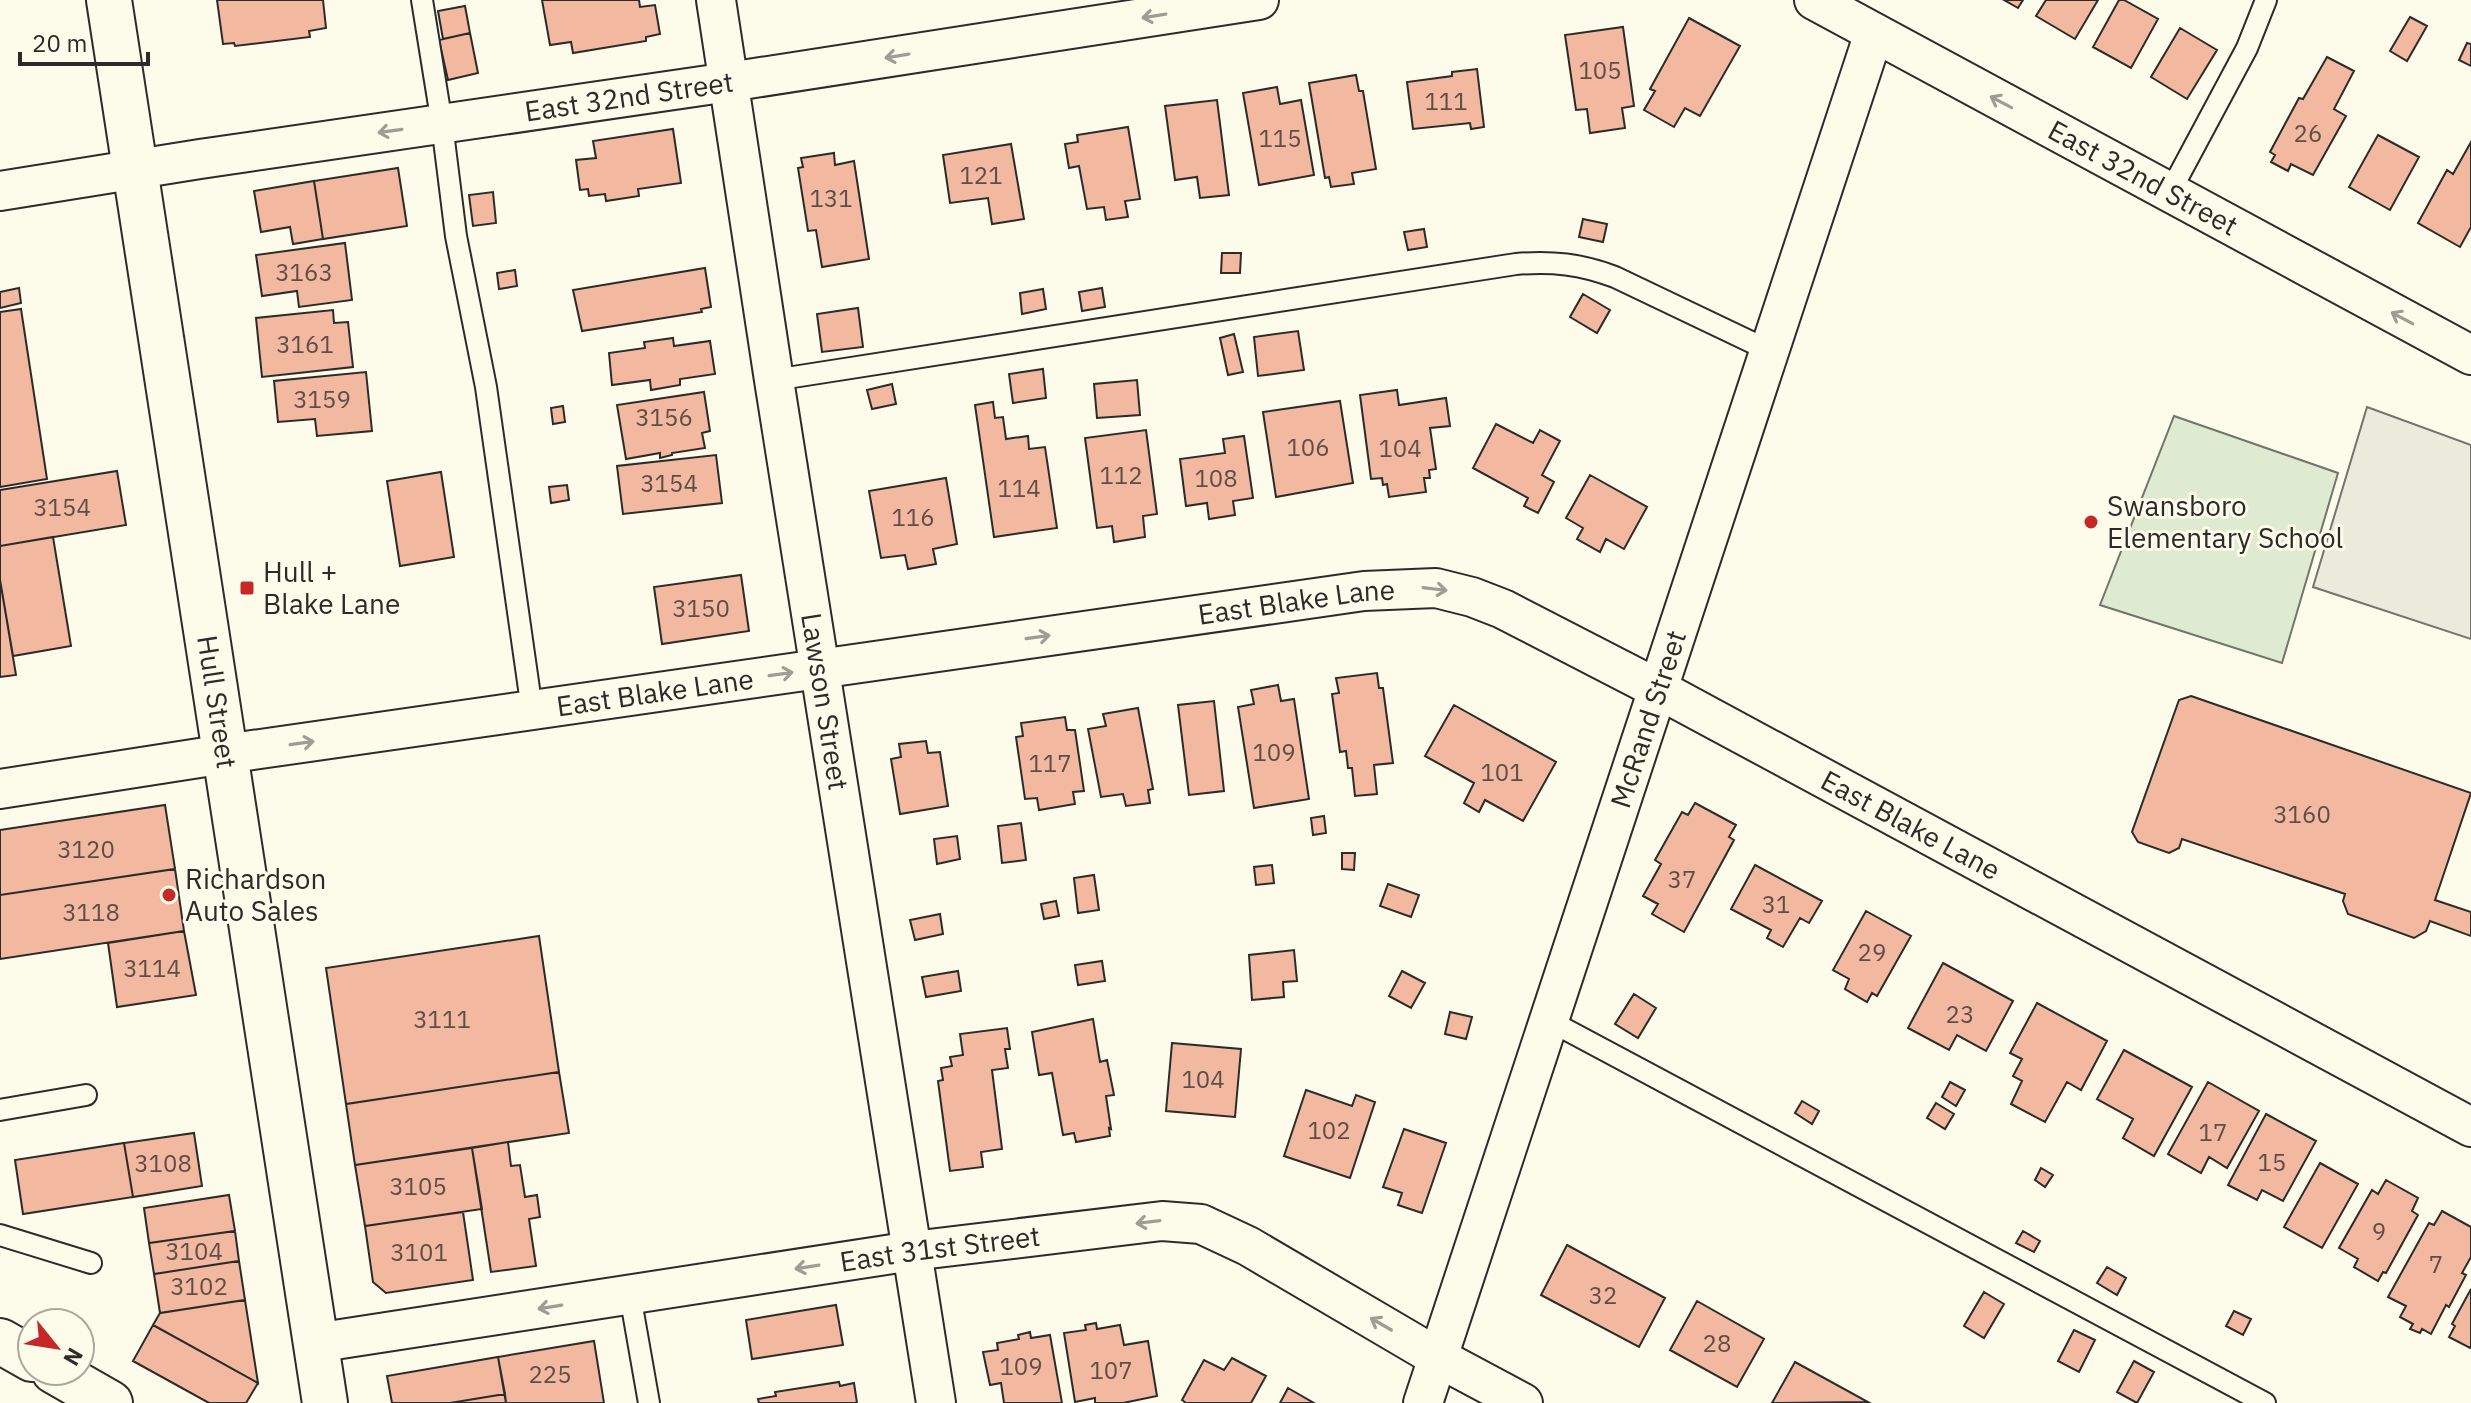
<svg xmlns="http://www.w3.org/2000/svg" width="2471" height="1403" viewBox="0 0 2471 1403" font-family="'IBM Plex Sans',sans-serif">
<rect width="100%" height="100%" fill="#fdfbea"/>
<!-- green -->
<path fill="#deebd1" stroke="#74746e" stroke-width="2" d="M2174,416L2338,473L2282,663L2100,605Z"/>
<!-- parking -->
<path fill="#eceadb" stroke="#74746e" stroke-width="2" d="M2367,407L2471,445V639L2313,587Z"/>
<!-- building -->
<path fill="#f2b8a0" stroke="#2b2b2b" stroke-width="2" d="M217,0H323L326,28L309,31L310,37L235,46L234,43L223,44Z
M542,0H639L640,7L655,5L660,34L646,37V41L573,53L571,42L550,45Z
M2004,0H2023L2018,8Z
M2046,0H2098L2075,39L2036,16Z
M2119,0H2124L2158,19L2131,68L2093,47Z
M465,6L470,33L443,39L438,11Z
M2410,17L2427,26L2407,61L2390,51Z
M1689,18L1740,46L1700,116L1685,108L1674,127L1644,110L1655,91L1650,89Z
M1623,27L1634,106L1622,108L1625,128L1590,133L1587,109L1576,110L1565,35Z
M2180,28L2217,50L2187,99L2151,77Z
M470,33L478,73L448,80L439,40Z
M2467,43L2471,44V66L2459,60Z
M2327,57L2354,71L2334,109L2346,116L2313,175L2291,164L2288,171L2271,162L2275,155L2270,152L2299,98L2303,99Z
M1477,69L1484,127L1471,129L1470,123L1413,129L1407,82L1452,76V72Z
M1356,75L1359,91H1363L1376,169L1352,173L1354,184L1331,187L1329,177L1325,178L1309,83Z
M1277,87L1280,104L1301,100L1314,175L1259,185L1243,93Z
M1217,100L1229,195L1200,198L1197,177L1175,180L1165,106Z
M1128,127L1140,199L1125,201L1128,217L1106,220L1104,207L1087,209L1079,166L1069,168L1065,144L1078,142L1077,135Z
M673,129L681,183L638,189L639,196L606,201L605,194L589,196L588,189L580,190L576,160L596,158L593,141Z
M2378,135L2419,157L2390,210L2349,187Z
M2471,142V227L2460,247L2418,223L2447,170L2453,174Z
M1011,144L1024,219L992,224L988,198L950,203L943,155Z
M834,153L835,165L854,161L869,259L822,267L816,230L808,231L798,168L803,167L801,158Z
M398,168L407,226L323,239L314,181Z
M314,181L323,239L293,244L290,227L261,232L254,191Z
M493,192L496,223L473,226L469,195Z
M1583,219L1607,224L1603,242L1579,237Z
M1424,229L1427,247L1408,250L1404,232Z
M345,243L352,300L299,307L297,291L262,296L256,255Z
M1222,253H1241L1240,273H1221Z
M705,268L711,307L701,309L702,312L582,331L573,290Z
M515,270L517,286L499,289L497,273Z
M19,288L21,303L0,308V292Z
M1102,288L1105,307L1082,311L1079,292Z
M1043,289L1046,309L1022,314L1020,293Z
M1583,294L1610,310L1597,333L1570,317Z
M858,308L863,347L822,352L817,314Z
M21,309L47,479L0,487V312Z
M333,310L334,323L348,322L353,367L262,377L256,318Z
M1298,331L1304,370L1258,376L1254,337Z
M1234,334L1243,372L1228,375L1220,338Z
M673,338L674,346L710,341L715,374L680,379V385L651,390L650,380L612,385L609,353L645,348L644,342Z
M1043,369L1046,398L1013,403L1009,374Z
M366,372L372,431L317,436L315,419L278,422L274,381Z
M1137,380L1140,415L1097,418L1094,384Z
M892,384L896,404L872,409L867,390Z
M1397,390L1399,405L1446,398L1450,426L1430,428L1436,469L1429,470L1430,478H1424L1426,492L1389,497L1387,484L1383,485L1382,478L1371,479L1360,395Z
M704,392L710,431L702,433L705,448L672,453V455L660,458V453L626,459L617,405Z
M1340,401L1353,483L1276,497L1263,412Z
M993,402L995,418L1003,417L1006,439L1028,436L1029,449L1045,447L1057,528L994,537L975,405Z
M563,406L565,422L553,424L551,408Z
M1496,424L1533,443L1540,430L1560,441L1542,475L1554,482L1538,513L1524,506L1528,498L1473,468Z
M1146,430L1157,514L1143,516L1145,537L1114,542L1112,526L1097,528L1085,438Z
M1244,436L1253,498L1233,501L1235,515L1209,519L1207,503L1186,506L1180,459L1225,453L1223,439Z
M716,455L722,503L623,514L617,466Z
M117,471L126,525L0,546V490Z
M441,472L454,557L400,566L387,481Z
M1590,475L1647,507L1624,549L1606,539L1600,552L1577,539L1583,528L1566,518Z
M946,478L957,544L933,549L936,564L908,569L905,555L881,558L869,491Z
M567,485L569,500L551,503L549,487Z
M53,537L71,646L13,656L0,580V546Z
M741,575L749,631L662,644L654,587Z
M0,580L16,675L0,677Z
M1377,673L1379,688H1383L1393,763L1374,765L1377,794L1355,796L1352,768H1348L1346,751L1340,752L1332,694L1339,693L1336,678Z
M1278,685L1281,701L1294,699L1309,799L1254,808L1238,707L1254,704L1251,690Z
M2191,696L2471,793L2435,900L2471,912V936L2430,921L2426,931L2414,938L2348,914L2343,901L2345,894L2182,839L2179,848L2169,853L2138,842L2132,832L2179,700Z
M1214,701L1224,791L1189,795L1178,705Z
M1454,705L1556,762L1523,821L1485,800L1479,812L1464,803L1474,783L1425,756Z
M1138,708L1153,789L1148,790L1150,803L1126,806L1123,794L1101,797L1088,729L1106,726L1103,714Z
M1065,717L1067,730H1075L1084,791L1073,792L1075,804L1039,810L1037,798L1025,799L1016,737L1023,736L1021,723Z
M926,741L928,753L940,752L948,806L900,814L891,759L901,757L899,744Z
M1695,803L1736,825L1729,837L1734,840L1684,932L1652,914L1658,904L1643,896L1661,864L1655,860L1682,812L1688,815Z
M165,805L175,869L0,895V830Z
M1324,816L1326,833L1313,835L1311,818Z
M1021,823L1026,860L1002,863L998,826Z
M957,836L960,859L937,864L934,839Z
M1342,853H1355L1354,870L1342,869Z
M1272,865L1274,883L1256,885L1254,867Z
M1755,865L1822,901L1809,923L1800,918L1783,947L1767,938L1771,930L1731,909Z
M175,869L184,931L0,959V895Z
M1094,875L1099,910L1078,913L1074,878Z
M1388,884L1419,895L1411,917L1380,906Z
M1056,901L1059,916L1044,919L1041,904Z
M1866,911L1911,936L1877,996L1872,993L1867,1002L1845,989L1849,979L1833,970Z
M940,914L943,934L915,940L910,920Z
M184,931L196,995L117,1007L108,943Z
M539,936L559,1072L346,1104L326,968Z
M1294,950L1297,981L1283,982L1284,997L1252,1000L1249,955Z
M1102,961L1105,981L1078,985L1075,965Z
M1943,963L2013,1001L1986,1051L1957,1035L1949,1050L1908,1028Z
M958,971L961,991L926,997L922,977Z
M1402,971L1425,983L1411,1008L1389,996Z
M1634,994L1656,1008L1638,1038L1615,1024Z
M2037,1003L2107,1041L2081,1090L2067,1082L2045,1122L2011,1104L2022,1081L2013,1076L2022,1059L2010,1053Z
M1450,1012L1472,1017L1466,1039L1445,1034Z
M1093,1019L1100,1062L1107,1060L1114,1095L1106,1096L1111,1129L1109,1128L1110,1136L1076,1142L1074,1133L1063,1135L1052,1073L1039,1075L1032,1032Z
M1007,1028L1010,1049H1005L1008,1068L992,1070L1002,1149L981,1152L983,1167L950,1171L938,1081L943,1080L941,1068L952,1066L950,1057L963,1055L960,1034Z
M1172,1043L1241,1049L1235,1117L1166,1111Z
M2124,1050L2192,1087L2154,1156L2123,1138L2133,1119L2097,1099Z
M559,1072L569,1133L355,1165L346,1104Z
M1950,1082L1965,1090L1956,1106L1942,1097Z
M2208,1082L2259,1111L2227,1168L2209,1157L2201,1173L2168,1154Z
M1306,1090L1352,1106L1356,1095L1375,1102L1350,1178L1284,1156Z
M1802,1101L1819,1111L1812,1124L1795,1113Z
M1936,1103L1954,1114L1945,1129L1927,1118Z
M2266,1114L2316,1141L2283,1201L2262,1190L2257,1200L2228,1185Z
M1404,1129L1446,1143L1422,1213L1398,1205L1402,1193L1383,1187Z
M194,1133L202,1186L133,1197L124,1143Z
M508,1142L511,1166L520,1165L525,1197L537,1195L540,1217L529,1219L536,1266L491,1272L472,1148Z
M124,1143L133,1197L23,1214L15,1160Z
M472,1148L482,1209L365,1226L355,1165Z
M2320,1163L2358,1184L2322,1248L2284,1227Z
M2041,1168L2053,1175L2045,1187L2035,1180Z
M2386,1180L2418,1198L2412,1211L2418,1215L2386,1273L2383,1272L2378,1281L2354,1267L2358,1259L2339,1248L2372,1190L2378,1194Z
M229,1195L235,1231L149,1243L144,1208Z
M2442,1211L2471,1227V1257L2462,1273L2466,1275L2449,1307L2446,1305L2431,1334L2422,1329L2420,1333L2410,1329L2413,1324L2400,1317L2406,1306L2388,1297L2429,1223L2434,1225Z
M463,1212L473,1280L386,1293L373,1282L365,1226Z
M235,1231L239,1261L154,1274L149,1243Z
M2023,1231L2040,1241L2034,1252L2016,1243Z
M1567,1245L1665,1298L1639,1347L1541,1295Z
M239,1261L245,1300L160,1313L154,1274Z
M2107,1267L2126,1278L2117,1295L2097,1283Z
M2471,1289V1346L2470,1348L2449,1337L2455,1326L2452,1324Z
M1984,1292L2004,1304L1984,1338L1964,1326Z
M245,1300L258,1383L153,1325L160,1313Z
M1697,1301L1764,1339L1737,1387L1670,1350Z
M836,1305L843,1345L752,1359L746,1320Z
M2234,1311L2251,1319L2243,1335L2226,1326Z
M1096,1323L1097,1329L1120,1325L1124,1345L1148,1341L1157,1396L1123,1403H1095V1398L1075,1402L1064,1333L1086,1330L1085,1325Z
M153,1325L258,1383L246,1403H209L133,1361Z
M2074,1330L2095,1340L2079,1372L2058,1361Z
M1030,1332L1031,1338L1050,1335L1062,1403H1004L1001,1383L990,1385L983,1352L998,1350L997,1343L1019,1339L1018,1335Z
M594,1341L604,1403H506L498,1357Z
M498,1357L505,1394L450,1403H392L387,1376Z
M1232,1358L1266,1376L1251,1403H1186L1182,1400L1204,1360L1224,1370Z
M2134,1361L2154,1372L2137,1403L2117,1392Z
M1795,1362L1868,1402L1772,1403Z
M839,1382L840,1386L854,1383L857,1403H759L758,1399L776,1396L775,1392Z
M1288,1388L1314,1403H1280Z
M505,1394L506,1403H450Z"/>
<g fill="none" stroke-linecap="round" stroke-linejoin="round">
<!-- lane casing -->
<g stroke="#2b2b2b" stroke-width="24">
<path id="lane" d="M422,0L442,124L456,236L486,387L532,710
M2170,192L2247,48L2266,0
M774,380L1516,264C1552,261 1581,264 1615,277L1770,351
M1548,1020L2265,1403
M0,1110L86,1095
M0,1235L91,1263
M630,1295L649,1403"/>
</g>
<!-- street casing -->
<g stroke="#2b2b2b" stroke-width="42">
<g id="street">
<path id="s1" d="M716,0L774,380L936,1403"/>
<path id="s2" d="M1814,0L2471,355"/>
<path id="s3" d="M0,191L200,159L729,82L1259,0"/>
<path id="s4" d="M0,789L225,754L1364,591L1436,588L1472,597L1503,609L1658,689L2471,1127"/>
<path id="s5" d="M315,1343L912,1251L1162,1221L1201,1224L1248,1246L1437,1357L1523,1403"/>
<path id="s6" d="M1423,1403L1874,33"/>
</g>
</g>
<!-- secondary casing -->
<g stroke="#2b2b2b" stroke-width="48">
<path id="secondary" d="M0,1341L32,1359
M54,1371L110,1403"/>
</g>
<!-- primary casing -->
<g stroke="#2b2b2b" stroke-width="48">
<g id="primary">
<path id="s7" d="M109,0L325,1403"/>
</g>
</g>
<!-- lane -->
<use href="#lane" stroke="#fdfbea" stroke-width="20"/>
<!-- street -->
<use href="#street" stroke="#fdfbea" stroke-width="38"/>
<!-- secondary -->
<use href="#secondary" stroke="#fdfbea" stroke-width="44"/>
<!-- primary -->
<use href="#primary" stroke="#fdfbea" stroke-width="44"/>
</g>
<!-- one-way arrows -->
<defs><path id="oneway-shaft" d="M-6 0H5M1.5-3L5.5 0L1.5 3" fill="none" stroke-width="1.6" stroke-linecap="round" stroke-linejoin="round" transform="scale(2)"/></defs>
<g stroke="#9e9d94">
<use href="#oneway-shaft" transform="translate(1154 16) rotate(171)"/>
<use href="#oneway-shaft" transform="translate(897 56) rotate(171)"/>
<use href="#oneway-shaft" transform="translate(2001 102) rotate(-152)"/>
<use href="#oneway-shaft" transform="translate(390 131) rotate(172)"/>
<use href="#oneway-shaft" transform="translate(2402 318) rotate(-152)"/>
<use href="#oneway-shaft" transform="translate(1435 589) rotate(7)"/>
<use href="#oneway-shaft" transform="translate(1038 637) rotate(-8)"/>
<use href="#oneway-shaft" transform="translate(781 674) rotate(-8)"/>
<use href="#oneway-shaft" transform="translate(302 743) rotate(-8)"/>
<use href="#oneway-shaft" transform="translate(1148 1222) rotate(173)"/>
<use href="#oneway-shaft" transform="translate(807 1267) rotate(171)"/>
<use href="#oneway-shaft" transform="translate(550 1307) rotate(171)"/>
<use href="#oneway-shaft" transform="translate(1381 1324) rotate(-150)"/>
</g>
<!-- markers -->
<g fill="#c62828" stroke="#fdfbea" stroke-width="3">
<circle cx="2091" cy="522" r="8"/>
<rect x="239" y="580" width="16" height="16" rx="4"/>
<circle cx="169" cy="895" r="8"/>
</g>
<g text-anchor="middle" stroke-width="6" stroke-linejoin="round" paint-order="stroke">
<!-- number labels -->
<g font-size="24" fill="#5d4e48">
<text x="1600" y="79">105</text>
<text x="1446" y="110">111</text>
<text x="2308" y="142">26</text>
<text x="1280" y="147">115</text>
<text x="981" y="184">121</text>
<text x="831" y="207">131</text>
<text x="304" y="281">3163</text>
<text x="305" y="353">3161</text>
<text x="322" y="408">3159</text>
<text x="664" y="426">3156</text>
<text x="1308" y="456">106</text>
<text x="1400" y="457">104</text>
<text x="1121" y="484">112</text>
<text x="1216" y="487">108</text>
<text x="669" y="492">3154</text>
<text x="1019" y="497">114</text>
<text x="62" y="516">3154</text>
<text x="913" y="526">116</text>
<text x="701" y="617">3150</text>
<text x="1274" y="761">109</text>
<text x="1050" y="772">117</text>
<text x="1502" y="781">101</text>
<text x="2302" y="823">3160</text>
<text x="86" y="858">3120</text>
<text x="1682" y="888">37</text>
<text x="1776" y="913">31</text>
<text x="91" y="921">3118</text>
<text x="1872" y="961">29</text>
<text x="152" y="977">3114</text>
<text x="1960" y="1023">23</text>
<text x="442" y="1028">3111</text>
<text x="1203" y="1088">104</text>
<text x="1329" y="1139">102</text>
<text x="2213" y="1141">17</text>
<text x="2272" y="1171">15</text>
<text x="163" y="1172">3108</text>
<text x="418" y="1195">3105</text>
<text x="2379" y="1240">9</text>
<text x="194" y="1260">3104</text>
<text x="419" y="1261">3101</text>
<text x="2436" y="1273">7</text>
<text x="199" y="1295">3102</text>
<text x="1603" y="1304">32</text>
<text x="1717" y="1352">28</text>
<text x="1021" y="1375">109</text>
<text x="1111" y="1379">107</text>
<text x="550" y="1383">225</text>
</g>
<!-- street labels -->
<g font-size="28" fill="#2b2b2b" stroke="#fdfbea">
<text dy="10" stroke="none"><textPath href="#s3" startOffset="636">East 32nd Street</textPath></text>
<text dy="10" stroke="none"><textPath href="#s2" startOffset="374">East 32nd Street</textPath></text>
<text dy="10" stroke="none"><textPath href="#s4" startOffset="1310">East Blake Lane</textPath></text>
<text dy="10" stroke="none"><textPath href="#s4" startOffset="662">East Blake Lane</textPath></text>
<text dy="10" stroke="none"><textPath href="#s7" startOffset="710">Hull Street</textPath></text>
<text dy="10" stroke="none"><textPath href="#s1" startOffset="710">Lawson Street</textPath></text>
<text dy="10" stroke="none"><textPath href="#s6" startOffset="720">McRand Street</textPath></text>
<text dy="10" stroke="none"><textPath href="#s4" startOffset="1982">East Blake Lane</textPath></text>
<text dy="10" stroke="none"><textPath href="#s5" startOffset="632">East 31st Street</textPath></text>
</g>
<!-- poi labels -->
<g font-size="28" fill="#2b2b2b" stroke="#fdfbea" text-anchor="start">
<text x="2107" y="516">Swansboro<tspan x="2107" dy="32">Elementary School</tspan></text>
<text x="263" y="582">Hull +<tspan x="263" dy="32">Blake Lane</tspan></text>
<text x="185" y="889">Richardson<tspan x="185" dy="32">Auto Sales</tspan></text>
</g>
</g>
<!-- north arrow -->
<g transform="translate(56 1347) rotate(120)"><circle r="38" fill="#fdfbea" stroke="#a9a89e" stroke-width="2"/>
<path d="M0-6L14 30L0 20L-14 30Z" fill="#c62828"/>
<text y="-12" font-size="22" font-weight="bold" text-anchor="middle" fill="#2b2b2b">N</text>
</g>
<!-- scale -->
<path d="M20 52v12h128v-12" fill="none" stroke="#2b2b2b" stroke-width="4"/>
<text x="32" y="52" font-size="24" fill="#2b2b2b" stroke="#fdfbea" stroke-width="6" paint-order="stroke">20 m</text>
</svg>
